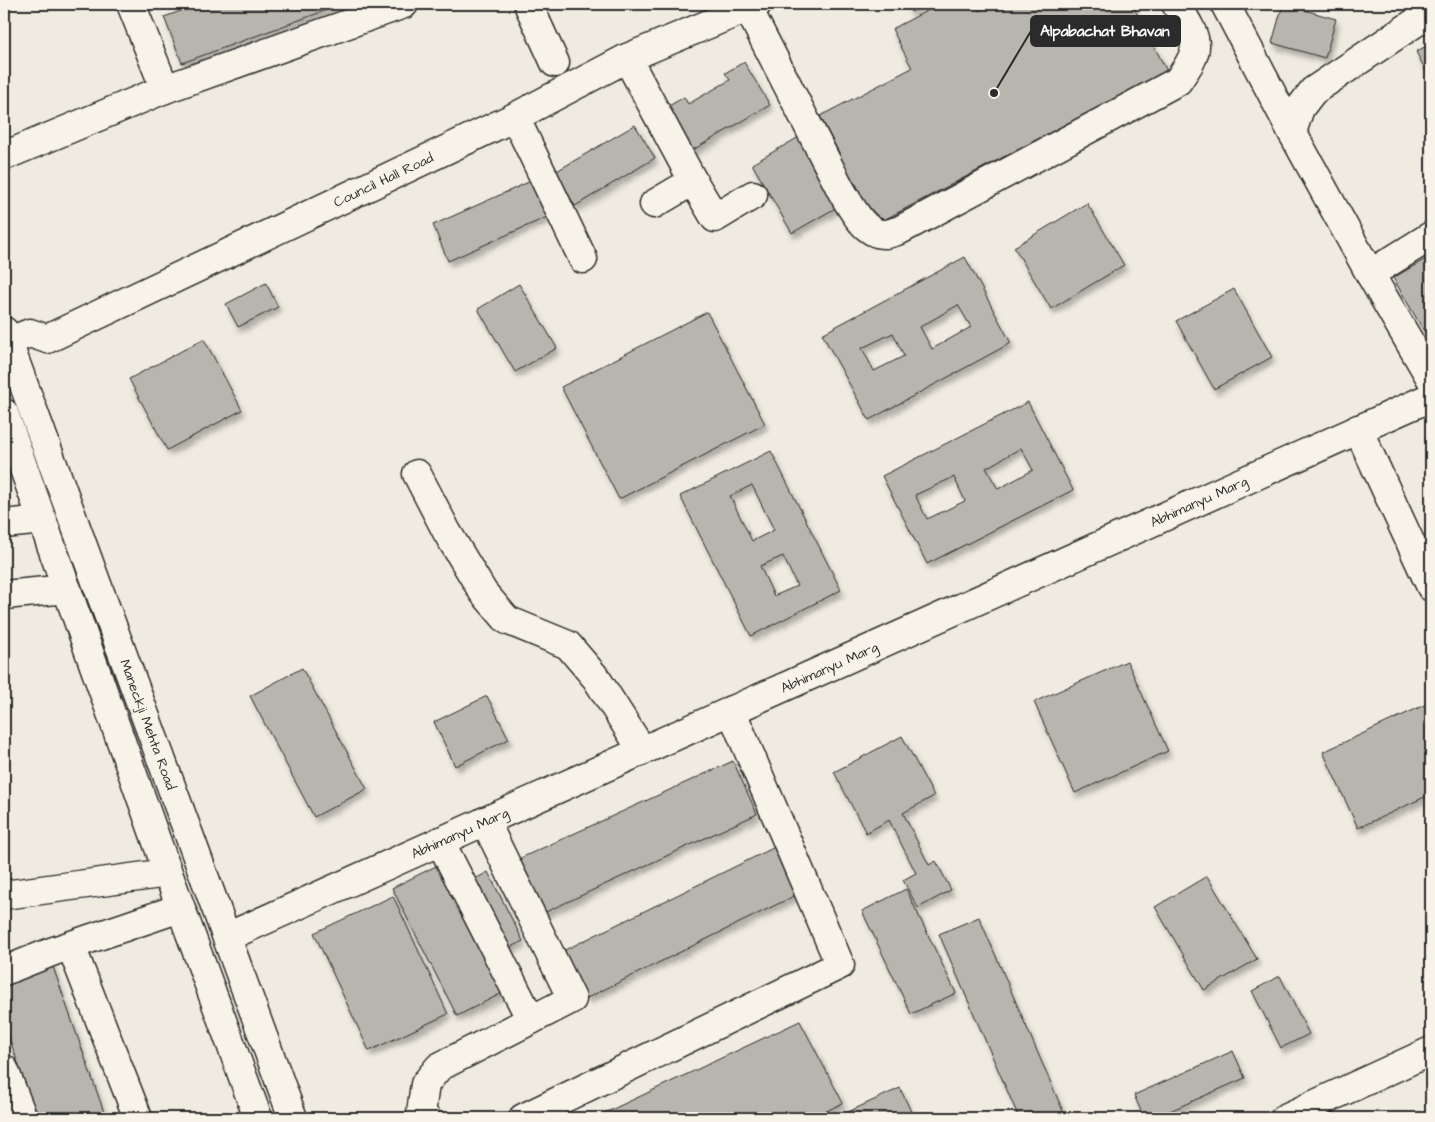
<svg xmlns="http://www.w3.org/2000/svg" width="1435" height="1122" viewBox="0 0 1435 1122" font-family="'Architects Daughter',sans-serif">
<defs>
<filter id="shadow"><feDropShadow dx="3" dy="5.5" stdDeviation="2.5" flood-color="#0004"/></filter>
</defs>
<rect width="100%" height="100%" fill="#efebe0"/>
<filter id="ink" filterUnits="userSpaceOnUse"><feTurbulence type="fractalNoise" baseFrequency=".02" numOctaves="2"/><feDisplacementMap in="SourceGraphic" scale="10" xChannelSelector="R" yChannelSelector="G"/><feConvolveMatrix kernelMatrix="1 2 1 2 8 2 1 2 1" color-interpolation-filters="sRGB"/></filter>
<g filter="url(#ink)">
<!-- building -->
<path fill="#b8b5ae" stroke="#2b2b2b" fill-rule="evenodd" filter="url(#shadow)" d="M200,4H343L182,63L164,17Z
M906,4H926L911,12Z
M940,4H976L979,11L993,4H1132L1167,71L876,224L856,184L850,182L837,157L839,153L820,116L912,68L892,29Z
M1283,4L1336,19L1325,58L1272,43Z
M1431,43V80L1416,52Z
M744,62L770,105L693,150L667,107L684,97L688,104L730,80L725,73Z
M635,125L655,158L575,206L555,172Z
M799,137L839,206L792,233L752,164Z
M531,181L547,217L448,261L433,225Z
M1087,203L1124,265L1051,309L1014,247Z
M1431,256V343L1393,278Z
M965,257L1011,343L869,420L822,334ZM958,305L971,327L932,349L920,327ZM893,333L904,356L874,371L862,348Z
M266,283L278,307L238,327L226,304Z
M519,284L557,348L515,372L478,309Z
M1234,289L1272,357L1214,389L1176,321Z
M707,312L765,424L619,499L561,387Z
M204,339L242,410L167,450L129,379Z
M1028,402L1073,490L927,564L882,476ZM1021,448L1033,470L998,489L986,468ZM954,477L965,501L927,519L915,495Z
M771,451L841,590L751,636L680,496ZM752,485L774,530L752,541L730,496ZM783,556L797,586L774,596L760,566Z
M1127,661L1168,751L1075,793L1034,702Z
M302,668L367,789L314,817L250,696Z
M487,696L509,739L455,766L434,722Z
M1431,702V794L1358,828L1323,752Z
M902,736L934,796L903,813L929,865L936,861L951,890L918,908L903,880L916,873L889,820L866,833L834,772Z
M733,761L757,814L539,915L514,861Z
M775,847L798,894L587,998L563,951Z
M448,860L512,988L457,1016L392,888Z
M488,872L523,941L498,953L464,885Z
M1207,876L1257,959L1204,990L1155,907Z
M906,889L956,993L911,1014L862,911Z
M393,896L448,1014L369,1051L314,933Z
M979,917L1066,1118H1019L939,934Z
M51,961L104,1112L85,1118H37L4,1023V978Z
M1280,976L1309,1034L1281,1048L1252,991Z
M800,1021L843,1103L812,1118H594Z
M1233,1051L1245,1078L1154,1118H1144L1134,1095Z
M900,1088L914,1118H835Z"/>
<g fill="none" stroke-linecap="round" stroke-linejoin="round">
<!-- minor casing -->
<g stroke="#2b2b2b" stroke-width="31">
<g id="minor">
<path d="M131,4L165,89"/>
<path d="M528,4L555,63"/>
<path d="M1225,4L1292,132L1370,274L1431,379"/>
<path d="M748,8L841,190C850,205 864,235 885,234C890,234 896,231 900,230L1178,81C1184,71 1195,59 1195,46C1196,34 1182,14 1176,4"/>
<path d="M627,58L693,181L715,218L753,195"/>
<path d="M515,117L583,259"/>
<path d="M1292,132L1300,108L1313,91L1431,12"/>
<path d="M4,156L165,89L404,4"/>
<path d="M654,204L693,181"/>
<path d="M1370,274L1431,236"/>
<path id="s1" d="M4,343L30,333L47,339L515,117L627,58L757,4"/>
<path d="M1358,429L1431,587"/>
<path d="M417,474L447,532L483,592L507,620L568,645L596,678L642,750"/>
<path d="M4,524L43,520"/>
<path d="M4,595L67,589"/>
<path d="M440,841L531,1020"/>
<path d="M4,895L168,873"/>
<path id="s2" d="M227,937L1431,397"/>
<path d="M71,946L138,1118"/>
<path d="M4,971L54,951L180,908"/>
<path d="M4,1069L23,1118"/>
<path d="M426,1118L421,1113L425,1084L439,1067L572,999L485,821"/>
<path d="M523,1118L840,965L731,710"/>
<path d="M1285,1118L1431,1051"/>
</g>
</g>
<!-- major casing -->
<g stroke="#2b2b2b" stroke-width="31">
<g id="major">
<path id="s3" d="M4,331L293,1118"/>
<path d="M4,413L168,873L258,1118"/>
</g>
</g>
<!-- minor -->
<use href="#minor" stroke="#f7f3e8" stroke-width="28"/>
<!-- major -->
<use href="#major" stroke="#f7f3e8" stroke-width="28"/>
</g>
</g>
<g text-anchor="middle" stroke-width="5" stroke-linejoin="round" paint-order="stroke">
<!-- street labels -->
<g font-size="14" fill="#2b2b2b" stroke="#f7f3e8">
<text dy="5" stroke="none"><textPath href="#s1" startOffset="418">Council Hall Road</textPath></text>
<text dy="5" stroke="none"><textPath href="#s2" startOffset="1065">Abhimanyu Marg</textPath></text>
<text dy="5" stroke="none"><textPath href="#s2" startOffset="660">Abhimanyu Marg</textPath></text>
<text dy="5" stroke="none"><textPath href="#s3" startOffset="419">Maneckji Mehta Road</textPath></text>
<text dy="5" stroke="none"><textPath href="#s2" startOffset="255">Abhimanyu Marg</textPath></text>
</g>
</g>
<!-- callouts -->
<path fill="none" stroke="#2b2b2b" stroke-width="2" d="M994 93L1031 31"/>
<circle fill="#2b2b2b" stroke="#f7f3e8" stroke-width="2" cx="994" cy="93" r="5"/>
<rect fill="#2b2b2b" stroke="#2b2b2b" stroke-width="2" x="1031" y="16" width="149" height="30" rx="5"/>
<g font-size="15" text-anchor="middle" font-weight="bold" fill="#fff">
<text x="1105" y="36">Alpabachat Bhavan</text>
</g>
<!-- margin -->
<rect width="1435" height="1122" fill="none" stroke="#f7f3e8" stroke-width="20"/>
<rect x="10" y="10" width="1415" height="1102" fill="none" stroke="#2b2b2b" stroke-width="2" filter="url(#ink)"/>
</svg>
